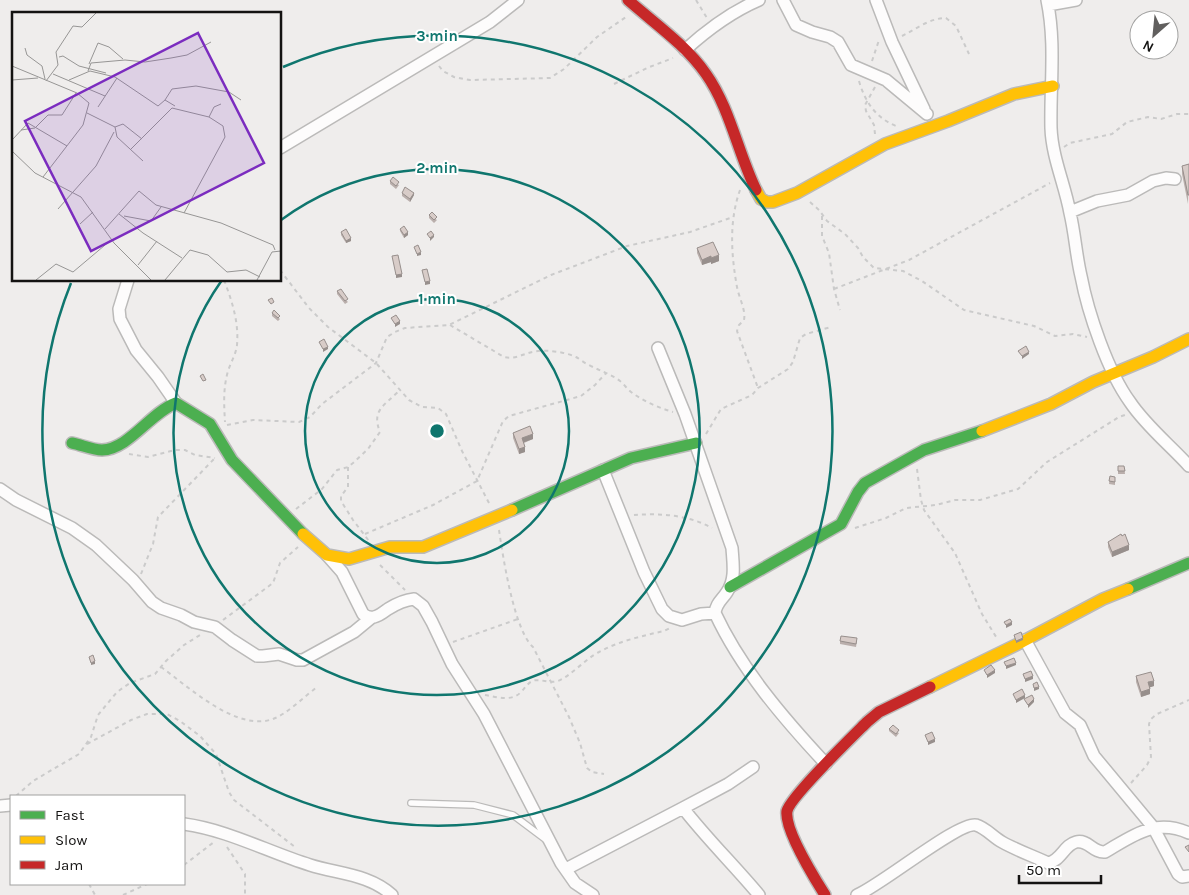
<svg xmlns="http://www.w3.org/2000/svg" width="1189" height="895" viewBox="0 0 1189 895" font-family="Karla,sans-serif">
<rect width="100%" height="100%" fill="#efedec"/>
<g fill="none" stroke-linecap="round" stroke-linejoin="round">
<!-- lane casing -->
<g stroke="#bbbab9" stroke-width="8">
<path id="lane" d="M411,803L474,805L513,815L545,839"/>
</g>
<!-- street casing -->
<g stroke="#bbbab9" stroke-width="14">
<path id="street" d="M783,0L796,25L812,32L830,37L838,42L851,65L886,80L927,114
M876,0L892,42L924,109
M1047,0C1056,43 1050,85 1051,128C1052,157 1065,185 1070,213C1075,234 1076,255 1081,276C1088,313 1108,372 1130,402C1146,426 1170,445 1189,466
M1048,5L1076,0
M685,50C708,29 731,12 759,0
M280,148L490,22L518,0
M1070,212L1097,201L1128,195L1153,181L1166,178L1175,179
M128,280L119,309L120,319L136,350L158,377L176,403
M658,348L685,414L732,548C733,563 736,579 727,592C722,600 716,603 715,613C741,669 784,719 826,764
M603,470L644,572L662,609L669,616L682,620L701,614L715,613
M0,489L16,500L72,528L96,545L133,580L152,602L161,608L181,615L194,622L215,627L232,640L257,656H263L279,654L297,660H303L354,632L371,618
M327,555L342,572L363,614C367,617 370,618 374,617C379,616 384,612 388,609C396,604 404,600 414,599L423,606L432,622L452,664L484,714L561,863L575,883L593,895
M1025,640L1065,713L1080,725L1094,756L1153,827L1178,874L1182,877L1189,876
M0,806L11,805
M683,808C707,839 734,865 759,895
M184,824C228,830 268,852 310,865C338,874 369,874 392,895
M566,869L683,808L728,784L753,767
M857,895C880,886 959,821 976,825C986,828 993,837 1002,842C1016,850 1033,856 1048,863C1061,861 1064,845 1076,842C1088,839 1093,853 1105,852C1134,835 1155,818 1189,833"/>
</g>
<!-- fast casing -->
<g stroke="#bbbab9" stroke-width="14">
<path id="fast" d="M72,443C82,445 92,450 102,450C129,449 150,413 176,403L210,424L232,460L303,534
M512,510L631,458L696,443
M730,587L841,524L858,492L865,483L924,450L982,431
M1128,589L1189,563"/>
</g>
<!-- slow casing -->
<g stroke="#bbbab9" stroke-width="14">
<path id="slow" d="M756,190L761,199L767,202H773L797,193L885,144L948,121L1014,94L1053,86
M982,431L1051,404L1093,382L1153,357L1189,339
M303,534L327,555L349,559L390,547H423L512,510
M930,687L1022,642L1103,599L1128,589"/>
</g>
<!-- jam casing -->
<g stroke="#bbbab9" stroke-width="14">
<path id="jam" d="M628,0C654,23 686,45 706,74C730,108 738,153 756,190
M825,895C815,879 784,829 787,811C790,797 853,736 867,722L879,712L930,687"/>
</g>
<!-- path -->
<path stroke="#cbcbcb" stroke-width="2" stroke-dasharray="4 4" stroke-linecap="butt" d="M696,0L707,18
M902,36C916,29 930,18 946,18L956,26L969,54
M872,61L879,40
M439,66L443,71L454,77L470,80L550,78L564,69L597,37L626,17
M859,81C865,102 876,118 896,126
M614,84L647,68L673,58
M875,87L865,105L866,111L874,125L875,134
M1064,147L1070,143L1112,134L1127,122L1148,117L1161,119L1177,114H1189
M740,190C729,221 731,254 737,287C739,298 746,310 744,320L739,325L737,331L758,388
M810,202L819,210L827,221L845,234L858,248L863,257L874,268L903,271L922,281L964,310L1034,326L1055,336L1073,334L1087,337
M822,216V236L829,253L834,289L840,310
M280,270L309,308L328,327L376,363L409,400L422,407L438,408L446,414L462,451L490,505
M224,280C232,301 239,322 237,345C236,354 231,362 228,371C223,388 224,405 225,422
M834,289L909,260L1050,183
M450,325L504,357C517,360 525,352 538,351C549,350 565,352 576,357C580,359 584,363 589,365C600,371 611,374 620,381C624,384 627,389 631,392C643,401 659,408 673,412
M227,425L253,420L299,422L310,417L322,404L376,363L387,337L395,332L405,328L449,325L551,275L627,246L690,232L733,217
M706,434L721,409L752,395L758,388L788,369L793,362L800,338L806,334L831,327
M129,454L148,457L175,450H185L195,455L215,458
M348,467V487L341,496V501L353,520L369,541
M917,469L921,500L924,510L955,553L982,614L998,640
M296,509L322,489L337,470L348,467L353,463L368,449L380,432C371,410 385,405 400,390
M634,515C660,513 689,515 712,528
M855,528L886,518L906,508L936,505L955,500H980L1018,489L1047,462L1119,417L1125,415
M499,530C503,557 514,630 533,647L569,717L580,743L587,768L592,772L604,774
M365,534L433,505L477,481L503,421L509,416L581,396L595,385L606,373
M380,565L405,590
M141,574L153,544L158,517L215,458
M223,620L273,583L280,563L298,547
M453,642L518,619
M161,667C189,687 236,732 273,719C287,714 305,696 317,687
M485,695C497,697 512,702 521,692C525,688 527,684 532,681C540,678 549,684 558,681C571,676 585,659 599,652C619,641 642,636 664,631L670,628
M87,744L131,720L147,714H167L180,721L200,736L216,754L229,792L234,800L295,847
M1131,783L1147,765L1151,757L1149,724L1151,719L1157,714L1189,700
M16,796L33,781L79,754L91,737L98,715L117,692L130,683L155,674L166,661L184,645L200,635
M227,847L245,874V895
M184,865L214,842
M89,884L95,895
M123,895L147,884"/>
<!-- lane -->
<use href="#lane" stroke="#fdfcfc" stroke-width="5.5"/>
<!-- street -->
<use href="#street" stroke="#fdfcfc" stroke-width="11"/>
<!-- fast -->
<use href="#fast" stroke="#4caf50" stroke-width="11"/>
<!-- slow -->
<use href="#slow" stroke="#ffc107" stroke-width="11"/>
<!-- jam -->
<use href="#jam" stroke="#c62828" stroke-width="11"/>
</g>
<!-- wall -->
<path fill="#baafac" d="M1189,164L1188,204L1182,174V166Z
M390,181L399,185L396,189L390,184Z
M402,193L414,195L410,202L402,196Z
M429,215L437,220L434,223L429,218Z
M400,229L408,235L404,238L400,231Z
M341,232L351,241L346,243L341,235Z
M697,248L719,261L711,264V262L702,265L697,253Z
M337,291L348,302L345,304L337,294Z
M272,313L280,319L278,321L272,316Z
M513,433L533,439L524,443L525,452L519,454L513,438Z
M1118,466H1124L1125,474H1118Z
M1110,476L1115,477V485L1109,484Z
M1108,542L1129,550L1112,557L1108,547Z
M840,641H857L856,647L840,644Z
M1136,676L1154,686L1150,687V694L1141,697L1136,682Z
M889,729L899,733L896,737L889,731Z"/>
<!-- shaded-wall -->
<path fill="#978f8c" d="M414,193V195L410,202V199Z
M408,232V235L404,238V235Z
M434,235V237L430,241V238Z
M351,238V241L346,243V241Z
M421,252V255L417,256V254Z
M719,255V261L711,264V258Z
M711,256V262L702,265V260Z
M402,274V277L396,278V275Z
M430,281V284L425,285V282Z
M400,321V324L395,327V324Z
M328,347V349L323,352V349Z
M1029,352V354L1022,359V356Z
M533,434V439L522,443V438Z
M525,447V452L519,454V449Z
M1129,545V550L1112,557V552Z
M1012,622V625L1006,628V625Z
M1023,638V640L1016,643V641Z
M95,661V664L91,665V663Z
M1016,663V665L1006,669V666Z
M995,670V673L987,678V675Z
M1033,676V679L1025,682V679Z
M1154,681V686L1148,688V682Z
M1039,687V689L1034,691V688Z
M1150,689V694L1141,697V692Z
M1025,695V698L1016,703V700Z
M1034,699V702L1028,708V705Z
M935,739V742L928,745V742Z"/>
<!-- building -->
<path fill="#d8ccc8" stroke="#978f8c" d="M1189,164V195H1188L1182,166Z
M393,177L399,182L396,186L390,181Z
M405,187L414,193L410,199L402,193Z
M432,212L437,217L434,220L429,215Z
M404,226L408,232L404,235L400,229Z
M346,229L351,238L346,241L341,232Z
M431,231L434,235L430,238L427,234Z
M713,242L719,255L711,258V256L702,260L697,248Z
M418,245L421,252L417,254L414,247Z
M398,255L402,274L396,275L392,256Z
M427,269L430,281L425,282L422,270Z
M341,289L348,299L345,301L337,291Z
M272,298L274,302L271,304L268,300Z
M274,310L280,316L278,318L272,313Z
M396,315L400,321L395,324L391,318Z
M324,339L328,347L323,349L319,342Z
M1026,346L1029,352L1022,356L1018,351Z
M203,374L206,380L203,381L200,376Z
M530,426L533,434L522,438L525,447L519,449L513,433Z
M1118,466H1124L1125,471H1118Z
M1110,476L1115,477V482L1109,481Z
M1121,534L1122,536L1125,534L1129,545L1112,552L1108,542Z
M1010,619L1012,622L1006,625L1004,622Z
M1021,632L1023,638L1016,641L1014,635Z
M841,636L857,638L856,644L840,641Z
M93,655L95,661L91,663L89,657Z
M1014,658L1016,663L1006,666L1004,662Z
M991,665L995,670L987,675L984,670Z
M1031,671L1033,676L1025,679L1023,674Z
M1151,672L1154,681L1148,682L1150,689L1141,692L1136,676Z
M1037,682L1039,687L1034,688L1033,684Z
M1022,689L1025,695L1016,700L1013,694Z
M1032,695L1034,699L1028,705L1024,699Z
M893,725L899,730L896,734L889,729Z
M932,732L935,739L928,742L925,735Z
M1189,845V852L1185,847Z"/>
<!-- distance rings -->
<g fill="none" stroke="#0f766e" stroke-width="2.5">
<circle cx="437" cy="431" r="132"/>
<path d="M281 220A263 263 0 1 1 222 280"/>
<path d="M283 67A395 395 0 1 1 71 283"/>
</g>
<!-- overview -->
<g transform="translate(12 12)">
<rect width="269" height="269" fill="#efedec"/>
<path fill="none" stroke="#979695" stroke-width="1" d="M13,36L15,43L30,54L33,67M47,45L51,44L67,54L94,61M77,52L86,31L97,35L111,47M0,54L65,81L77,91L71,113L31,165M76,59L79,51L113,48L133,50L159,46L175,43L199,30M41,62L93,84M0,68L26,66M57,68L78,59L103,65L146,94L153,88L163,94M34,69L46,53L44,40L61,14L70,15L84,1M153,88L160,77L184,74L217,80L229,88M86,95L105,66M75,101L103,115L105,125L131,149M103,115L111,112L130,127M9,118L23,116L36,103H50L64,81M0,128L16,111L55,134M118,138L160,96L197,105L202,95L209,92M0,139L23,161L69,185L102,231L139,268M46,197L84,154L102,120M172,201L213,125L211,114L197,105M107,202L131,221L170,246M112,204L139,209L149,195M68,212L81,200M93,217L127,179L144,193L209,211L261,233L263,238M126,253L145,229M24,268L44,252L61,260L99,228M153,268L178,238L196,243L215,260L234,258L248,265M245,268L260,240L269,239"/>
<path fill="#7b2cbf" fill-opacity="0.15" stroke="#7b2cbf" stroke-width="2.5" d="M186,21L252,151L79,239L13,109Z"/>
<rect width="269" height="269" fill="none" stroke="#141312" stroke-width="2.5"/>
</g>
<circle cx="437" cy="431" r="8" fill="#0f766e" stroke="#fff" stroke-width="2.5"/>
<g font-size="15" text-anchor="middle" font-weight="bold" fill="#0f766e" stroke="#fff" stroke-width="4" stroke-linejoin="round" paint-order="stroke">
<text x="437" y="41">3 min</text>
<text x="437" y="173">2 min</text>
<text x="437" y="304">1 min</text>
</g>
<!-- legend -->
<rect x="10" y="795" width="175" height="90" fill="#ffffff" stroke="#a1a1a0"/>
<rect x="20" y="811" width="25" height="8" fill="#4caf50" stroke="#a1a1a0"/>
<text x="55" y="820" font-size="15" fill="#141312">Fast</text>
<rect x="20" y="836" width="25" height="8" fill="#ffc107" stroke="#a1a1a0"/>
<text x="55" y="845" font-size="15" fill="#141312">Slow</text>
<rect x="20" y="861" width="25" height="8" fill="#c62828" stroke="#a1a1a0"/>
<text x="55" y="870" font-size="15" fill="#141312">Jam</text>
<!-- north arrow -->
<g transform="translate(1154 35) rotate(207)"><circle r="24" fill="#ffffff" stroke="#a1a1a0"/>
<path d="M0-4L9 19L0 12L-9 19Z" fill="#615f5e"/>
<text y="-8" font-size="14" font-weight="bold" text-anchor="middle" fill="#141312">N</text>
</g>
<!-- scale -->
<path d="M1019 875v8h82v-8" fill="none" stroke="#141312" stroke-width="2.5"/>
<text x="1026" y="875" font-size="15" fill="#141312" stroke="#ffffff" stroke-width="4" paint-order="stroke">50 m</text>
</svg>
